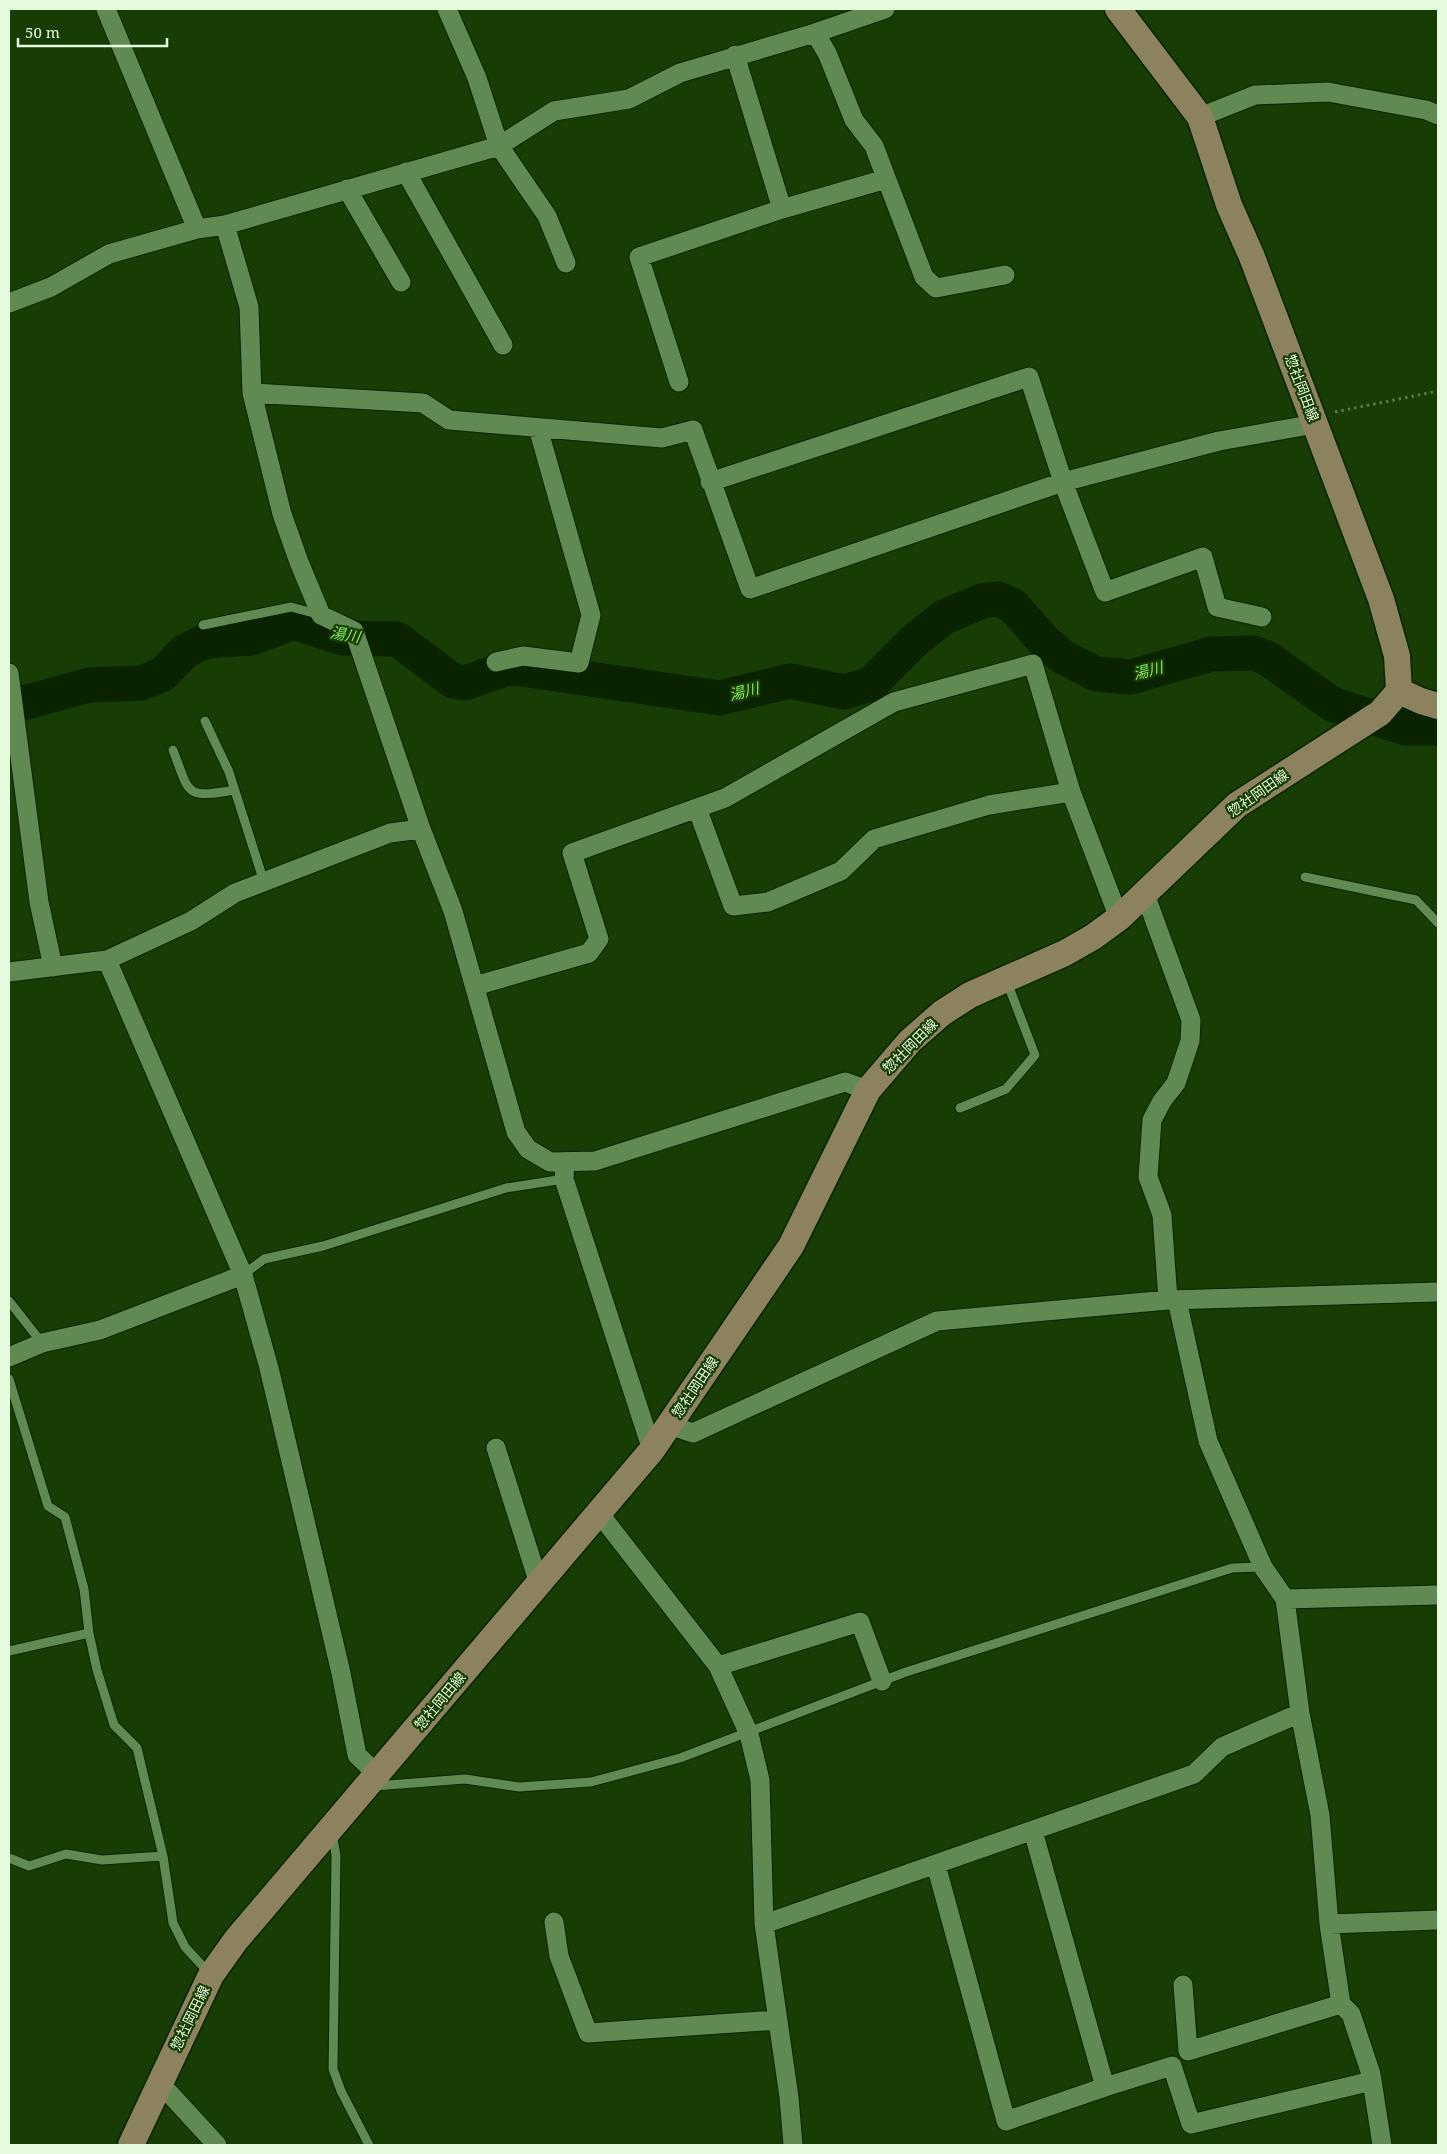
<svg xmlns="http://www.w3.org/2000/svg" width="1447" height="2154" viewBox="0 0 1447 2154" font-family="'Noto Serif','Noto Sans JP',serif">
<rect width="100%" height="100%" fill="#183d04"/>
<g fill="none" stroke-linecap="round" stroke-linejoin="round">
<!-- river -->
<path stroke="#092200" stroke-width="35" d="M9,707L89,685L142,683L163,674L185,651L206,641L251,638L294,622L343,638L397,639L453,681L465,683L505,669H522L719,698L790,681L844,692L871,684L915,640L944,617L982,601L998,599L1012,605L1044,641L1063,657L1096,674L1131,677L1211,654L1254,653L1267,658L1332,704L1405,728H1438"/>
<!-- lane casing -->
<g stroke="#062200" stroke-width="11">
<path id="lane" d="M203,625L291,607L321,615
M205,721L229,772L264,882
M173,750C190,794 184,799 234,790
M1305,877L1416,900L1438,923
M960,1108L1006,1089L1035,1055L1007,982
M243,1275L264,1259L323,1246L506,1188L564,1179
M9,1301L42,1343
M9,1379L48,1506L65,1517L84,1589L89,1633
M9,1651L89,1633L97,1670L114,1725L137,1748L163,1856
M375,1786L465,1779L519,1787L591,1782L680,1758L906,1672L1232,1568L1263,1567
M332,1834L336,1855L333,2069L341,2091L369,2145
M9,1858L29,1866L66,1854L102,1860L163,1856L173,1923L185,1947L209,1973"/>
</g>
<!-- street casing -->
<g stroke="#062200" stroke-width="21">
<path id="street" d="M106,9L197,229
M447,9L477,78L499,146L547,216L566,263
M815,33L827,53L854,120L874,146L924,277L936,288L1005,275
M735,55L782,209
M1200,117L1255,95L1328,92L1426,110L1438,115
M406,172L503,345
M347,189L401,282
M225,225L249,307L252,393L282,514L299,562L321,615L354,631L421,829L453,911L516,1132L528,1149L550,1162L595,1161L845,1082L868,1090
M9,303L51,287L109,254L197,229L225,225L499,146L554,111L629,99L680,73L815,33L885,9
M679,382L639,257L782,209L886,179
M252,393L423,403L449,420L662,438L693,430L750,589L1063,482L1219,441L1315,424
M710,482L1029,377L1063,482L1105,592L1203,557L1217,607L1262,617
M496,662L523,656L579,663L591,615L538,428
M9,673L39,902L53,967
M697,808L733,906L768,902L841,871L874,839L989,805L1071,792
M1145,894L1191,1020L1190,1041L1176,1083L1162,1101L1152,1120L1148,1177L1162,1215L1168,1300
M107,960L243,1275L269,1368L341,1673L357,1755L378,1775
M9,972L107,960L191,921L235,893L390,833L421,829
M475,986L589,953L599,939L572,853L725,798L894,702L1033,664L1071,792L1119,918
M565,1162L564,1179L652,1450
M1177,1300L1208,1441L1263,1567L1285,1599L1300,1713L1320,1815L1329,1924L1341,2004L1351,2014L1371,2074L1382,2145
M9,1357L42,1343L100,1330L243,1275
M669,1425L693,1433L937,1321L1168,1300L1438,1292
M496,1448L539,1584
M599,1513L718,1666L749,1734L760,1780L764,1924L789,2097L793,2145
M1285,1599L1438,1595
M718,1666L860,1622L882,1681
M936,1865L1006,2121L1105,2087L1033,1831
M554,1922L559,1956L588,2033L777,2020
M764,1924L1194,1774L1222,1747L1300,1713
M1329,1924L1438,1920
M1183,1985L1188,2051L1341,2004
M159,2082L217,2145
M1105,2087L1172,2066L1191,2124L1372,2081"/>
</g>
<!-- secondary casing -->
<g stroke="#062200" stroke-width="29">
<path id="secondary" d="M1399,691L1421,701L1438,706
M131,2145L211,1975L236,1940L652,1450L791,1246L868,1090L910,1041L942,1013L970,995L1065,953L1093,937L1119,918L1237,805L1380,713L1399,691L1397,656L1381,599L1252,257L1229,205L1200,117L1118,9"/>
</g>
<!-- path -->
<path stroke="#577847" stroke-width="3" stroke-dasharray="2.5 4" stroke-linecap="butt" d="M1335,412L1438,391"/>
<!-- lane -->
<use href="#lane" stroke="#618a52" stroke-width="9"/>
<!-- street -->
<use href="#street" stroke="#618a52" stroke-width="19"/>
<!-- secondary -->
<use href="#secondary" stroke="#8d825e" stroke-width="26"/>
</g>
<g text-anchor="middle" stroke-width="4.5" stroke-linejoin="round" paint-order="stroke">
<!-- street labels -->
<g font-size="14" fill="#e4fbdd" stroke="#183d04">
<text transform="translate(1302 388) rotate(69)" y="5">惣社岡田線</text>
<text transform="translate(1258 793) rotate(-35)" y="5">惣社岡田線</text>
<text transform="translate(910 1046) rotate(-45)" y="5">惣社岡田線</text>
<text transform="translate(695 1387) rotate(-56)" y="5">惣社岡田線</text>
<text transform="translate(440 1701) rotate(-50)" y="5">惣社岡田線</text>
<text transform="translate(190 2018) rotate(-64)" y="5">惣社岡田線</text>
</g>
<!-- water labels -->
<g font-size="15" font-style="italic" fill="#8bee62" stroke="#183d04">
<text transform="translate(345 635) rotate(9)" y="5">湯川</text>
<text transform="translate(1148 671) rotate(-14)" y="5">湯川</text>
<text transform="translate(744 692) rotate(-14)" y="5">湯川</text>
</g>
</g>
<!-- border -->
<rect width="1447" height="2154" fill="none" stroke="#e4fbdd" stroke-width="20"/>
<!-- scale -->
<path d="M18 38v8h149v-8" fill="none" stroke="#e4fbdd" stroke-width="2.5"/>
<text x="25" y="38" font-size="15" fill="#e4fbdd" stroke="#183d04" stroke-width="4" paint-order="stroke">50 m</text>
</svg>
